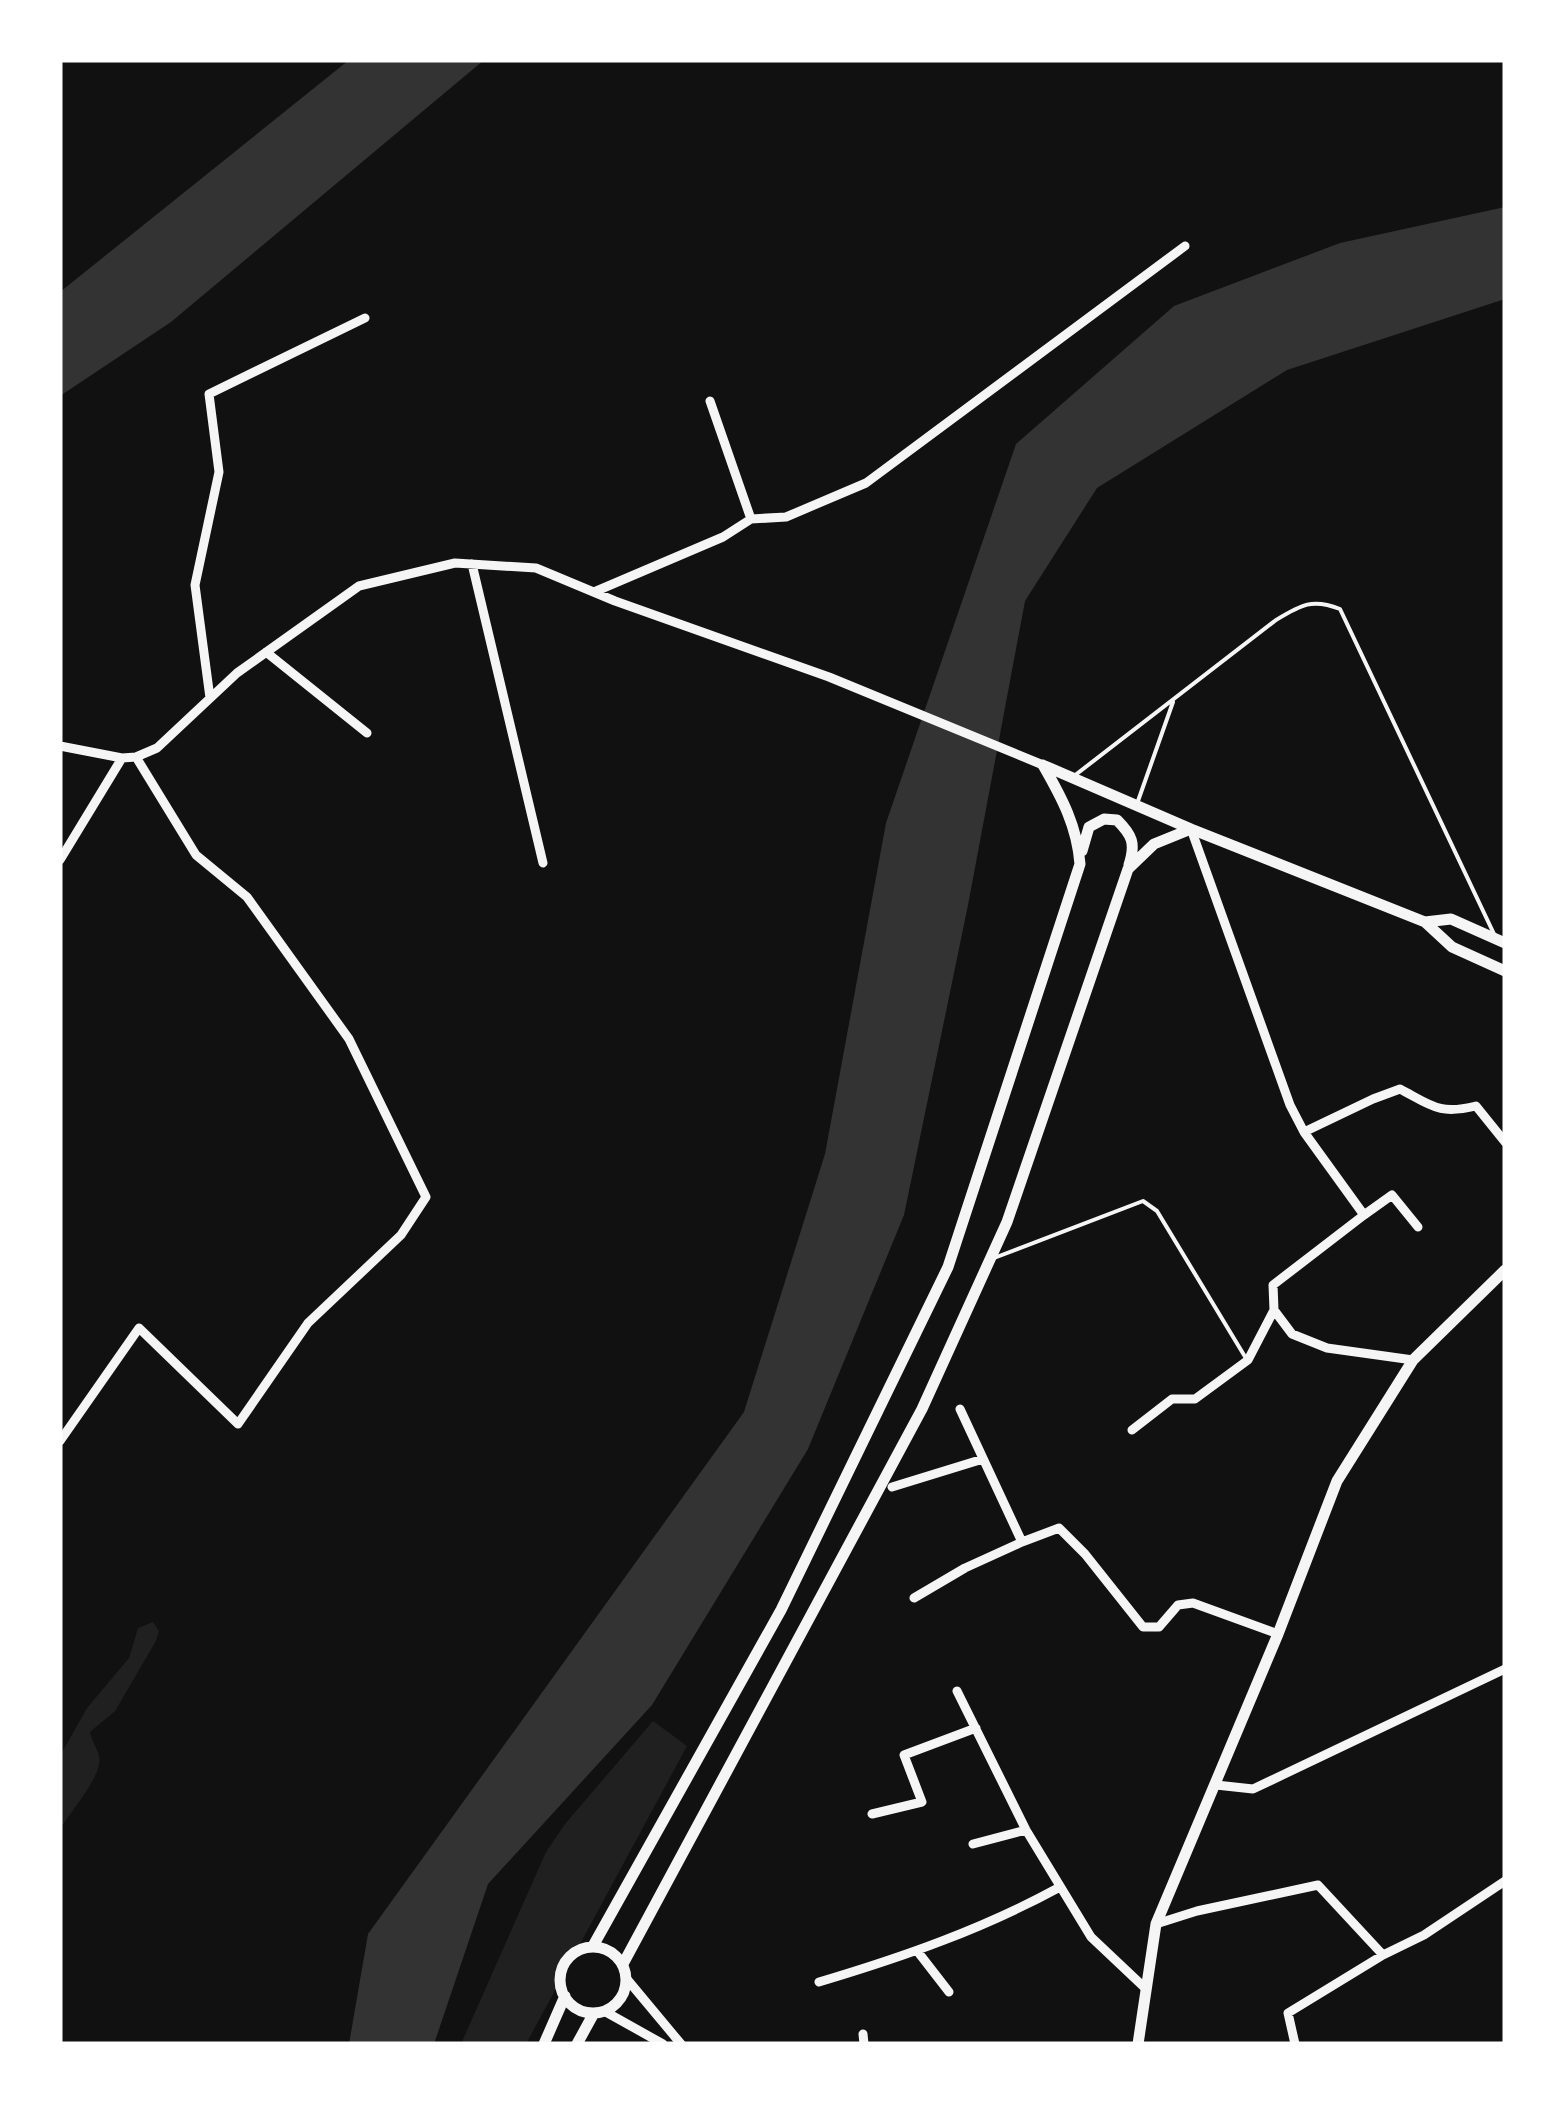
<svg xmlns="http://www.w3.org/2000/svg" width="1565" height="2104" viewBox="0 0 1565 2104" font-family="'DejaVu Sans',sans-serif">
<rect width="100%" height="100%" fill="#111"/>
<!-- green -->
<path fill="#202020" d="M153,1622L159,1631L156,1641L115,1711L90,1732C92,1741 97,1748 99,1756C104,1774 71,1811 60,1829L61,1754L87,1708L129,1658L138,1628Z
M653,1721L687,1746L526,2044H461L546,1852L565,1824Z"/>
<!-- water -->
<path fill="#333" d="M349,60H484L171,322L60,396V292Z
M1505,207V299L1287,370L1097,488L1025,601L968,905L904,1215L808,1449L652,1705L488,1884L434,2044H349L368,1934L744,1412L825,1154L886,823L1016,444L1174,306L1340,243Z"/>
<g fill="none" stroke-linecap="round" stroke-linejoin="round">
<!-- service -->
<path stroke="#f5f5f5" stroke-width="4" d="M1074,776L1276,620C1301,605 1312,598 1340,609L1494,934
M1138,801L1173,702
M994,1258L1143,1201L1157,1211L1247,1360"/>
<!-- minor -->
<path stroke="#f5f5f5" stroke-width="9" d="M710,401L751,519
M472,564L543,863
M594,592L723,537L751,519L786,517L866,483L1185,246
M266,652L367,733
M210,698L195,585L219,472L209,394L365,318
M60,746L122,758L136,757L157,748L237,673L359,586L455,563L536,568L615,601L829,677L1043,765
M60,860L122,758
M1304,1132L1373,1099L1400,1089C1432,1106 1439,1115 1476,1106L1505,1142
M1364,1215L1392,1195L1418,1227
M1274,1310L1292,1334L1327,1348L1413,1360
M960,1409L1022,1542L1059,1528L1085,1554L1143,1627H1159L1178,1605L1193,1603L1278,1634
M1132,1430L1172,1399H1195L1248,1360L1274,1310L1273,1285L1364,1215L1304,1132L1290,1105L1191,829
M60,1441L139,1328L238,1424L308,1323L401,1235L426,1197L349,1039L247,897L196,855L136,757
M892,1487L983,1459
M914,1598L965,1568L1022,1542
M957,1691L1026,1830L1091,1937L1145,1988
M1216,1785L1253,1789L1505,1669
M872,1814L922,1802L904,1755L976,1728
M973,1844L1026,1830
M1156,1924L1197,1911L1318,1885L1383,1955
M918,1952L949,1992
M626,1978L681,2044
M819,1982C903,1957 983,1929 1060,1887
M604,2011L663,2044
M863,2034L864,2044
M1295,2044L1288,2013L1383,1955L1424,1935L1505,1881"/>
<!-- secondary -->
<path stroke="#f5f5f5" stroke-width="11" d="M1045,766L1191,829L1425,922L1452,947L1505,971
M1082,851L1089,827L1104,819L1117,820C1132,835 1136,843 1129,865
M1425,922L1451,919L1505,943
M593,1946L781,1610L948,1267L1080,864C1077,826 1062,798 1043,765
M560 1980a33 33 0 1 1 66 0a33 33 0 1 1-66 0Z
M623,1964L922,1409L1007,1222L1128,869L1154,844L1191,829
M544,2044L565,1996
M577,2044L594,2013
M1138,2044L1156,1924L1278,1634L1337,1481L1413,1360L1505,1270"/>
</g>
<!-- border -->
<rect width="1565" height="2104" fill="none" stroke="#ffffff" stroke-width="125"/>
</svg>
